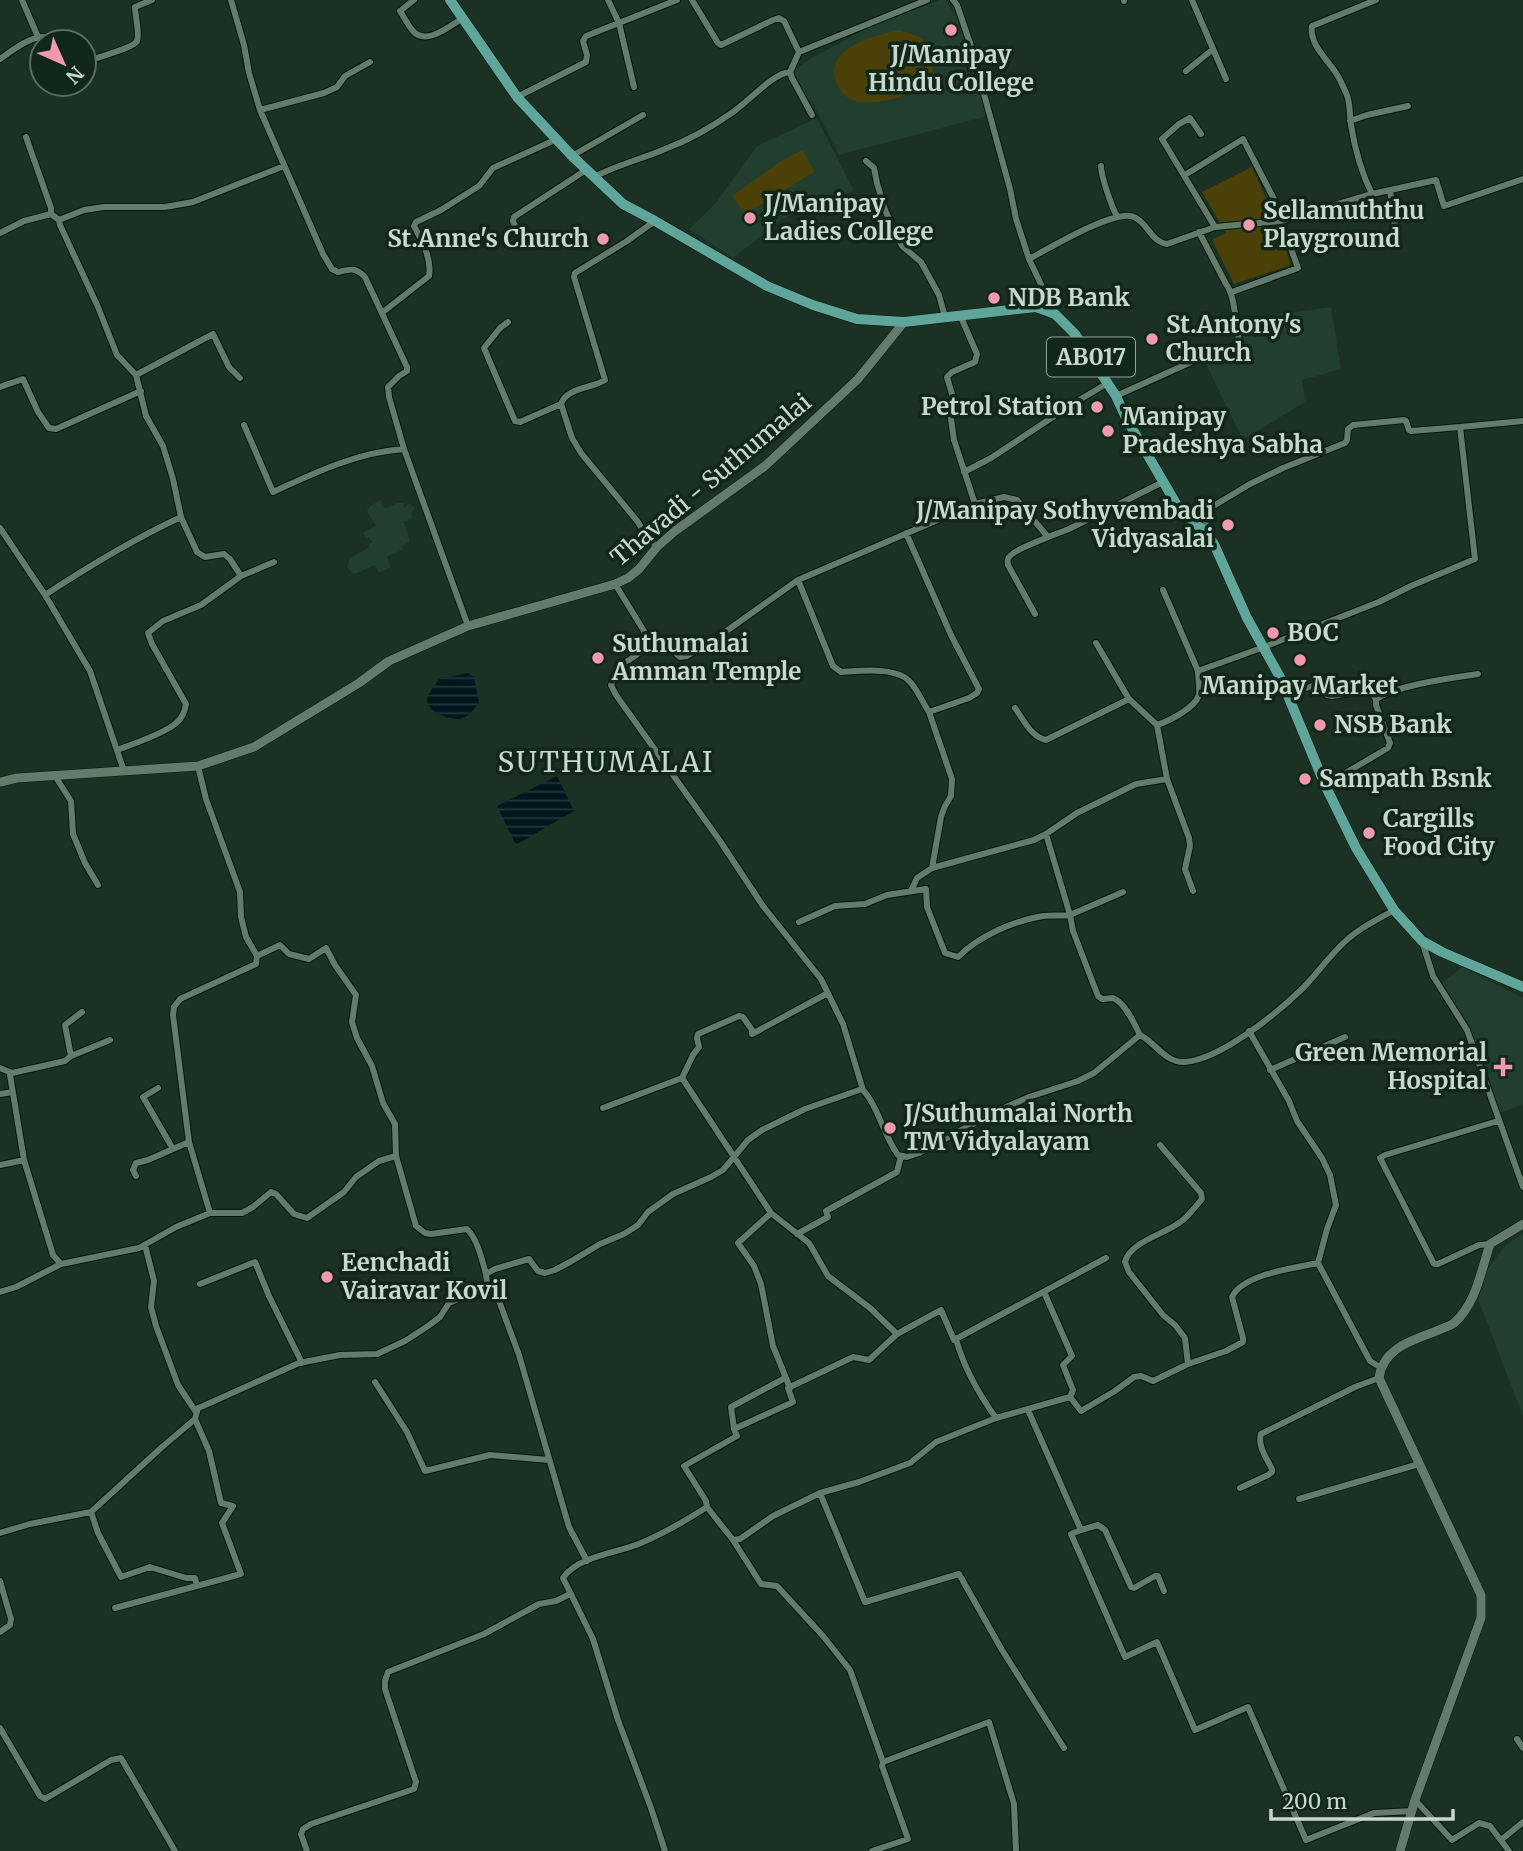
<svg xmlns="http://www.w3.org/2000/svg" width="1523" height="1851" viewBox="0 0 1523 1851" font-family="Merriweather,serif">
<defs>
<pattern id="water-rules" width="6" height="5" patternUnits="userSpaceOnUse" patternTransform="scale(1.75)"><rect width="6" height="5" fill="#00161d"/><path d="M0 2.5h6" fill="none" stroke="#24373d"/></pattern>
</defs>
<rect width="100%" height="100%" fill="#1a3123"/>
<!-- built -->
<path fill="#223e2e" d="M940,0H946L958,20L987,116L839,155L812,102L805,99L791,73L810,59L890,16H899Z
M817,118L854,191L784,218L733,258L689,229L715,204L757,146Z
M1331,307L1341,369L1302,380L1305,402L1243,440L1204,360L1244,346L1240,320Z
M381,500L385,509L397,503H403V507L405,508L409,503L415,508L411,512L413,518L404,522L410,542L403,545L402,550L387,557L391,567L379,573L375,565L355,574L352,573L347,567L350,558L368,548L369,544L372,542L369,537L366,539L363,533L376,526L367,511L370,506Z
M1462,967L1523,998V1104L1500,1113L1470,1030L1442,983Z
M1523,1233V1416L1478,1299L1488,1268L1506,1245Z"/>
<!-- pitch -->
<path fill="#4c4009" d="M899,30C915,35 926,36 932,53C944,91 886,105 859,102C851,101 842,94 838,87C819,49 873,36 899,30Z
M803,150L814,172L745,214L732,196L781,161Z
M1252,167L1274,216L1291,265L1234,284L1212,240L1226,233L1202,192Z"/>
<!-- water -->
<path fill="url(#water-rules)" d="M468,673L474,677L479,703C474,709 470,715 463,718C453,722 424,712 427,698C429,692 436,684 439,679Z
M557,776L574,811L516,845L497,806Z"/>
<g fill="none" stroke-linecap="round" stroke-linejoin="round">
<!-- street casing -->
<g stroke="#04180c" stroke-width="8">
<path id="street" d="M22,0L38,37
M231,0L244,45L249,73L260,110L323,254L332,269L338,272C351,269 355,267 365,277L407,367V371L399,376L388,387L389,397L404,449L468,626
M414,0L400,11C404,17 408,25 413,31C426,46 450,26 463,18
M608,0L619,23L634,87
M692,0L718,43L721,45L773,20L779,18L784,21L799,52L790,72L792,78L812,115
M953,0L957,5L970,43L1010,189L1016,219L1029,259L1048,299L1047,311
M1124,0V1
M1192,0L1226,79
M799,52L927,0
M0,59C13,50 36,31 52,39L53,42
M84,62C93,59 134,48 137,41C140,34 135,15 135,7L152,0
M1186,71L1212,50
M517,97L586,62L587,55L583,41L586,36L677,0
M260,110L324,93L337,87L345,76L370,62
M1350,121L1367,115L1408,106
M1201,134L1190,118L1179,124L1162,139L1215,227
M26,137L51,208V214L59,220L60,225L98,307L117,355L136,375L146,416L163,446L173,479L181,517L197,552L205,557L224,554L230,559L241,576
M572,156L643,115
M866,161L874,168L877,183L885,210L902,246L921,262L939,295L945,317
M1101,166C1101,176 1112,208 1117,216
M1185,175L1243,139L1277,205L1281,221L1298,268L1232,292
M594,177C617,165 642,159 665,149C689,140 712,127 733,112C748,102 773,73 790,72
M1372,194C1361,172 1355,150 1351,125C1349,114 1351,103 1346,93C1343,86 1340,79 1336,73C1327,59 1309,44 1312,26L1376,0
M59,220L84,210L104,207H165L193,202L284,166
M655,221L627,241L575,273L574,277L605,380C591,389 567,387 561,404L572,438L581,453L638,522L647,537L657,547
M518,232L513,221L514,217L586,170
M0,233L24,221L51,214
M1389,245L1397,241L1390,190
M1029,259C1048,249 1116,208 1134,217C1148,223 1151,242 1167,244L1215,227L1281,221L1372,194L1436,180L1444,206L1523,179
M383,312L429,276C432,258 422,242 414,226L416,222L441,210L479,186L493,168L557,139
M960,315L977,354L975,362L952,372L947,377L954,401L951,419L954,440L975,504
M508,322L500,328L484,348L515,421L520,422L561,404
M136,375L213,334L229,367L240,378
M0,387L23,379L38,412L49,428L56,429L141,391
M1116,396L1200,358L1240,344C1235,327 1236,297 1226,284L1199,232
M244,425L273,492C314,473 358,452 404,449
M964,472L991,458L1074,403L1108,383
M0,528L45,595L90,671L124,771
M1205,532L1206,519L1210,508L1250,484L1283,468L1345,443L1347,440L1348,429L1353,425L1404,420L1406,421L1409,430L1411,431L1460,427
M906,533L951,635L979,689L977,693L969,698L929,712L952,779L951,796L945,806L941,817L932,868
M798,580L833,666L841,672C860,671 898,666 911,683C918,691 923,703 929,712
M615,584L644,631C649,656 633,653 620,668C616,673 614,679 611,685L616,695L720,841L763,906L821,979L843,1024L863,1090
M1163,590L1198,671
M45,595C89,566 134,539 181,517
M1035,614L1008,565C1008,563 1007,561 1008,559C1010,551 1040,541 1048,537
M646,639L662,642L680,657L687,656L718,637L798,580L975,504L1004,497L1017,500L1048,537L1069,529L1163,482
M1096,643L1129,699
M1286,694L1316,685L1322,688L1327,695L1332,696L1369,690L1376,699
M1015,708C1023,719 1031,737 1046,740L1129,699L1157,725C1169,721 1195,708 1199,695C1200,688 1198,678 1198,671L1264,647L1379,602L1411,586L1475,559L1460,427L1523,421
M1157,725L1167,779L1189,838L1190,846L1185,869L1193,891
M117,750C133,744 163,734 175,724C182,719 185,711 186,704L152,644L148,633L163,621L201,605L241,576L274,562
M198,766L206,799L240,892L241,917L246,937L257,956L256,964L180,999L174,1007L173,1015L189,1142L210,1213
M55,776L71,801L73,834L85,863L98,885
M1325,785L1388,748L1390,743L1376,705V699C1397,685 1452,678 1478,674
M911,891L917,878L932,868L1034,840L1046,834L1077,813L1136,784L1167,779
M1123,892L1070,915L1073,931L1098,996L1102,999C1104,999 1111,998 1113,998C1125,1002 1135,1025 1140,1035
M799,922L835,906L865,904L887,895L926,889L927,907L945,953L958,957C979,936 1013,921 1043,916C1051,915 1061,916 1070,915L1046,834
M1422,941L1433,976L1467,1030L1523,1187
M257,956L280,945L289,954L309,959L326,948L335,965L356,995L352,1022L357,1038L372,1066L383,1103L395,1124L396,1156
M1249,1031L1289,1101L1297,1121L1322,1158L1330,1175L1336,1205L1327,1229L1318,1263
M71,1056L110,1040
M0,1068L12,1073
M1270,1070L1345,1037
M682,1078L771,1213L809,1243L828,1276L870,1308L897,1334
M158,1088L143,1097L173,1149
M0,1094L13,1092
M603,1108L682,1078L693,1055L699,1047L697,1038L698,1034L739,1016L743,1017L752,1030V1034L828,993
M1160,1145L1201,1193L1202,1199C1196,1206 1190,1214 1183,1220C1167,1234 1130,1241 1125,1262L1129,1272L1163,1315L1175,1325L1185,1338L1188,1364
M0,1165L24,1160
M136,1176L133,1170L136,1163L148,1160L189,1142
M771,1213L738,1243L754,1266L761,1284L773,1346L790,1388
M797,1234L828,1217L826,1211L897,1172L901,1156
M1490,1244L1479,1245L1438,1264H1434L1380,1158L1385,1155L1498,1121
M145,1245L154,1281L151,1307L156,1326L178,1385L196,1412
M61,1264L53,1255L24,1160L10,1075L12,1073L65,1061L71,1056L65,1025L82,1012
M487,1283L498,1298L519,1355L569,1527L587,1561
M200,1284L255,1262L269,1296L302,1363
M0,1292L16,1287L61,1264L139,1248L176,1227L210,1213H242L253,1207L271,1192L276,1194L294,1214L307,1218L344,1192L356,1177L379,1161L396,1156L416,1226L425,1233L431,1234L467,1229C478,1240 482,1260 486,1274
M1044,1292L1072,1356L1063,1365L1073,1390L1070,1397
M956,1339C964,1368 978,1393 996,1418
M375,1382L407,1432L425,1471L490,1455L549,1460
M1028,1410L1081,1530L1071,1534L1125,1657L1157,1642L1195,1730L1248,1707L1306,1840L1374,1813L1412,1811
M734,1429L731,1407L785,1378
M1240,1488L1268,1475L1272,1472V1469C1267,1459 1257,1445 1261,1434L1355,1387L1379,1378
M820,1493L865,1602L959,1574L1002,1650L1064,1748
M1299,1499L1419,1464
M707,1507L706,1501L684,1466L737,1436L734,1429L793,1402L788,1388L853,1357L869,1360L897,1334L941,1310L954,1340L1106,1258
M91,1512L98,1533L121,1577L150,1567L186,1578H195L197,1586
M1081,1530L1098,1525L1105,1530L1131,1587L1134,1588L1155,1576H1158L1164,1591
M0,1533L30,1524L91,1512L162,1447L195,1419L198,1408L203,1406L299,1363L340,1355L377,1354L405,1341L428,1326L440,1317L449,1303L483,1288L487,1283L486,1274L495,1269L529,1259L538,1271L545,1273L555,1270L570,1262L600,1244L624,1234L638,1225L648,1212L673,1194L711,1177L723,1170L748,1140L762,1130L805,1109L862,1089C879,1107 883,1135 898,1155L907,1157L919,1153L995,1112L1029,1097L1078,1081L1094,1073L1140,1035C1156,1043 1165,1063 1185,1062C1221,1059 1276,1014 1302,989C1318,973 1331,953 1349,938C1362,926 1379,919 1394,910
M733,1540L761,1584L777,1586L823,1636L850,1670L883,1762L989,1722L1014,1804L1016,1851
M0,1581L11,1619L10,1625L0,1632
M115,1608L241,1574L222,1523L233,1506L221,1503L209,1451L195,1419
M0,1728L40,1796L45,1799L111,1760L121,1758L175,1851
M1517,1739L1523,1748
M1415,1800L1452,1840L1479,1823L1490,1826L1509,1851
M1501,1840L1523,1822
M307,1851L301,1834L303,1829L311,1824L414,1789L416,1782L385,1689V1681L388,1672L484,1634L539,1604L556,1601L570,1594
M665,1851L651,1808L618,1720L593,1639L563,1578C577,1556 618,1553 641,1543C665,1533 685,1521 707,1507L733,1540L740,1539L773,1516L820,1493L859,1482L910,1463L936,1442L996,1418L1070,1397L1081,1411L1115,1391L1134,1377L1141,1376L1153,1381L1188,1364L1226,1351L1243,1342V1338L1232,1297C1243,1274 1294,1268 1318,1263L1370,1361L1380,1367
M872,1851L908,1839L882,1766L883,1762"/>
</g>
<!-- secondary casing -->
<g stroke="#04180c" stroke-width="10">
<path id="secondary" d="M0,782L17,778L198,766L254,747L359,683L389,661L468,626L615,584L628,578L639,569L657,547L675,531L765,466L858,379L904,322
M1400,1851L1415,1800L1481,1618V1595L1379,1378C1383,1349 1410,1341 1434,1332C1440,1329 1448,1327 1454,1323C1476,1304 1481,1271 1490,1244L1523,1224"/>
</g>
<!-- primary casing -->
<g stroke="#04180c" stroke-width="11">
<path id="primary" d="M450,0L517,97L572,156L623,204L655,221L767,286L813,305L857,319L904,322L1036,307L1055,314L1075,334L1116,396L1126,418L1178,507L1205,532L1214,544L1247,618L1281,679L1325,785L1356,848L1394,910L1422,941L1442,952L1523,987"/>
</g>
<!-- street -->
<use href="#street" stroke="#637b6b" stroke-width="6"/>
<!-- secondary -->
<use href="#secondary" stroke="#637b6b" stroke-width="9"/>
<!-- primary -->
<use href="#primary" stroke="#5fa599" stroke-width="10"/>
</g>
<!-- markers -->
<g fill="#f29aad" stroke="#11271a" stroke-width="2.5">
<circle cx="951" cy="30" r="7"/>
<circle cx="750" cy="218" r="7"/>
<circle cx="1249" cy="225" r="7"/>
<circle cx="603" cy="239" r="7"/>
<circle cx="994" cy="298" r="7"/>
<circle cx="1152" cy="339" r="7"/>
<circle cx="1097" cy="407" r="7"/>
<circle cx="1108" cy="431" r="7"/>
<circle cx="1228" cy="525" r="7"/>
<circle cx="1273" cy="633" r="7"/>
<circle cx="598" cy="658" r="7"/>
<circle cx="1300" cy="660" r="7"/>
<circle cx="1320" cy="725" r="7"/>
<circle cx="1305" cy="779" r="7"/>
<circle cx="1369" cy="833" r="7"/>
<path d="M1499.5 1056.5h7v7h7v7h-7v7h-7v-7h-7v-7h7z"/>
<circle cx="890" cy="1128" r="7"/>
<circle cx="327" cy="1277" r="7"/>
</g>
<g text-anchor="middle" stroke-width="7" stroke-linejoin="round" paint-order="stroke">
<!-- shield labels -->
<rect fill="#11271a" stroke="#92a298" stroke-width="2" x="1047" y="337.5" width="88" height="39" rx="5"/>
<g font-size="23" font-weight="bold" fill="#cad7ce">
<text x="1091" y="365">AB017</text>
</g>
<!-- poi labels -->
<g font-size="24" font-weight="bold" fill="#cad7ce" stroke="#11271a" text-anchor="start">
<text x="951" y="63" text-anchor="middle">J/Manipay<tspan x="951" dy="28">Hindu College</tspan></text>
<text x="764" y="212">J/Manipay<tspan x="764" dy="28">Ladies College</tspan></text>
<text x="1263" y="219">Sellamuththu<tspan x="1263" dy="28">Playground</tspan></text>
<text x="589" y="247" text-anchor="end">St.Anne's Church</text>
<text x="1008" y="306">NDB Bank</text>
<text x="1166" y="333">St.Antony's<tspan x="1166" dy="28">Church</tspan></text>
<text x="1083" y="415" text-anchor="end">Petrol Station</text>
<text x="1122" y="425">Manipay<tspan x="1122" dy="28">Pradeshya Sabha</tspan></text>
<text x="1214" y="519" text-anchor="end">J/Manipay Sothyvembadi<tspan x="1214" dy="28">Vidyasalai</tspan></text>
<text x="1287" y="641">BOC</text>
<text x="612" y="652">Suthumalai<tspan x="612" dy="28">Amman Temple</tspan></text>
<text x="1300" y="694" text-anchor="middle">Manipay Market</text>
<text x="1334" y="733">NSB Bank</text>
<text x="1319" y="787">Sampath Bsnk</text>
<text x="1383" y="827">Cargills<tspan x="1383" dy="28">Food City</tspan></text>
<text x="1487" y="1061" text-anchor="end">Green Memorial<tspan x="1487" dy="28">Hospital</tspan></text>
<text x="904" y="1122">J/Suthumalai North<tspan x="904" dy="28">TM Vidyalayam</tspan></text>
<text x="341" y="1271">Eenchadi<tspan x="341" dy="28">Vairavar Kovil</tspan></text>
</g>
<!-- street labels -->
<g font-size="24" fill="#cad7ce" stroke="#11271a">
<text transform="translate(711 480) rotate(-40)" y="8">Thavadi - Suthumalai</text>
</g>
<!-- quarter labels -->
<g font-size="28" letter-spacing="2" fill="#cad7ce" stroke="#11271a">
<text x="606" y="772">SUTHUMALAI</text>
</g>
</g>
<!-- north arrow -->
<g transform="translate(63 63) rotate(135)"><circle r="33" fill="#11271a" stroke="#5b6d62" stroke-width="2"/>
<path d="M0-5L12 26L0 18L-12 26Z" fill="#f29aad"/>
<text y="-10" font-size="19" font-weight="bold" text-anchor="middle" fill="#cad7ce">N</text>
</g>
<!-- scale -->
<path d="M1271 1809v10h182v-10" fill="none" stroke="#cad7ce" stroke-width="3.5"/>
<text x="1282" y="1809" font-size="21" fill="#cad7ce" stroke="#11271a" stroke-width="5" paint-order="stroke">200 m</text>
</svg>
